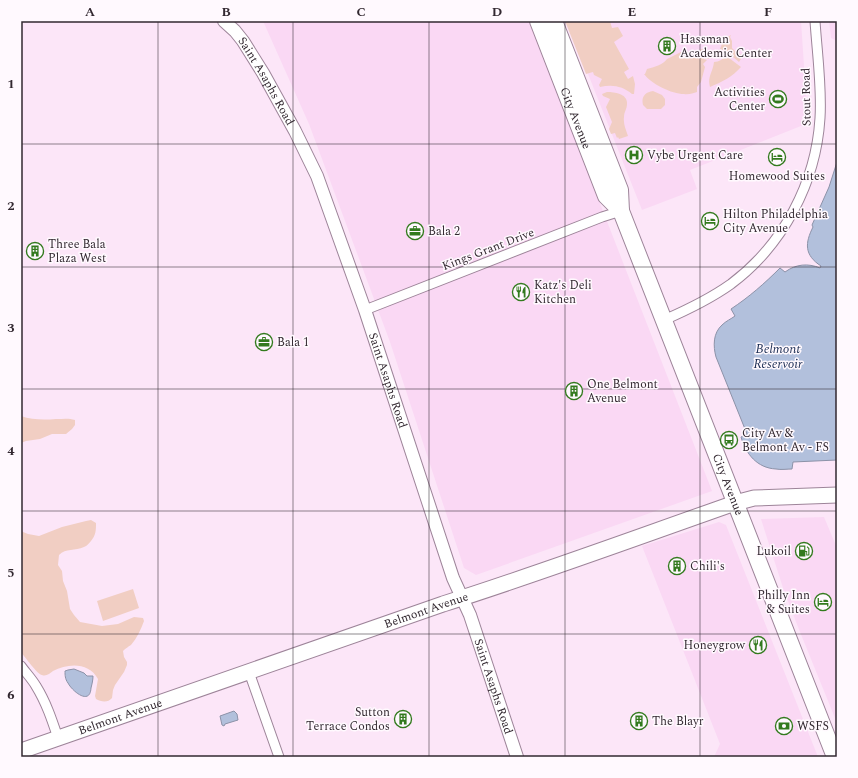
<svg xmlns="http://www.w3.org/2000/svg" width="858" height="778" viewBox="0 0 858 778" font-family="Spectral,serif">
<rect width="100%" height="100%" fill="#fce6f8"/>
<!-- built -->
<path fill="#fad8f4" d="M263,21H529L712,491L476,575L464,568L390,342L309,124Z
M567,21H801L806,96V124L690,170L697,189L642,210Z
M829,21H837V41L831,38Z
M824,517L837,548V723L800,632L784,591L761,519Z
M719,522L726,525L818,757H714L720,744L642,546Z"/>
<!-- green -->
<path fill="#f1cec3" d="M565,21H610L612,28L618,27L623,36L614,42L629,69L624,72L628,79L633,76L635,84L634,94H632C623,86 612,84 600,87L599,85L602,79L594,75L593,72L586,74Z
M731,35L730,37L732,41V48L736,52L742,55L744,54L739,62L726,51L720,49L722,44L720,41Z
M702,49L704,50L705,53L710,54L709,59L704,58V59L707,60L703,64L705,67L701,82L697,87V92C693,93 689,95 684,94C672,94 651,84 644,74H645L647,69C654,67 663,65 667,59L681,52H682L686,58Z
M725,55L741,67C732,77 722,82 710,87C707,77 713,72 714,62C719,62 724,59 725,55Z
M653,91L662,95L665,99V105L661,109H647L643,105C641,97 645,92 653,91Z
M607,92C615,92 628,94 627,104C627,109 624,112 624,117C623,124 626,130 628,136L619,139L618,137L617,138L615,133L611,134L609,129L612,122L606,107L610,99L603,96L602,94Z
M21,416C32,420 44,420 56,419C63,419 69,418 75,420V425L72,429L66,434H52L40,439L26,441L21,443Z
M91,520L96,523C96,530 96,535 91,541C89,543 87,546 84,547C75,551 66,548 59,555L58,565L62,571L63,581L67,591L70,609L74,615L80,622L102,626L118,624L134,617L143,618L144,621C141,629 137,638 131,645C128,647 126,648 123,651L124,657L127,662V665L124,672L115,685L113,690L112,698C108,703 101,702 96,699L95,696L98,679C89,662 68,663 53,671C50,673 46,677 42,675C37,674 25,657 21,652V530L23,532L28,534L39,536L62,527L86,521Z
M133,589L139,608L103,621L97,601Z"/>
<!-- water -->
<path fill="#b2c0dc" stroke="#8c92a8" d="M837,162V460L793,462L792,469C787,469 781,470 776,469C757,468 746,454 741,437L747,434L716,357C713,346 713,333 722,325C726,321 731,319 735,316L731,309C749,297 764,284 780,268L785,272C796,264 808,263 820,268L821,266C804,255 805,243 813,227L812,225L829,187Z
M74,669L84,673L87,676H93C93,680 92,684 91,688C90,706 72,691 68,683C65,679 65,675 65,671L68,670Z
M234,711L237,714L238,720L225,724L224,726L222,725L220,716Z"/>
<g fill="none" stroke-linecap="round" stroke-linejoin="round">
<!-- minor casing -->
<g stroke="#9d8499" stroke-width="11">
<path id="minor" d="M365,310L602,217L621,211
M664,320C687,310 710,299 731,284C783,245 816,183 820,118C822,87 817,52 815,21
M21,666C26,673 32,679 36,686C46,702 52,720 58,738
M249,672L279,757"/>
</g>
<!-- tertiary casing -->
<g stroke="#9d8499" stroke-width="14">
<g id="tertiary">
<path id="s1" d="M224,21L235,31L243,41L263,73L295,131L317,176L365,310L453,578L470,615L517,757"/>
</g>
</g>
<!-- primary casing -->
<g stroke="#9d8499" stroke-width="17">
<g id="primary">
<path id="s2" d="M21,751L443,604C541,573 638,537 735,503L754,498L837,495"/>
</g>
</g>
<!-- trunk casing -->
<g stroke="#9d8499" stroke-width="18">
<g id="trunk">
<path id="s3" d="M538,21L606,196L621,211"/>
<path id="s4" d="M554,21L620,190L621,211L835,757"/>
</g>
</g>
<!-- minor -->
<use href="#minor" stroke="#fff" stroke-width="9"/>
<!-- tertiary -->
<use href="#tertiary" stroke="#fff" stroke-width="12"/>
<!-- primary -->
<use href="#primary" stroke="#fff" stroke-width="15"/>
<!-- trunk -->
<use href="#trunk" stroke="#fff" stroke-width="16"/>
</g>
<!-- grid -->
<path fill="none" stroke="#322830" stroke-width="1" stroke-opacity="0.55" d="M158,21V757M293,21V757M429,21V757M565,21V757M700,21V757M21,144H837M21,267H837M21,389H837M21,511H837M21,634H837"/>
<!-- icons -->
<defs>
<g id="building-ring" transform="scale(0.9)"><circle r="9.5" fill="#fff9fe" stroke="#337a1e" stroke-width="1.5"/><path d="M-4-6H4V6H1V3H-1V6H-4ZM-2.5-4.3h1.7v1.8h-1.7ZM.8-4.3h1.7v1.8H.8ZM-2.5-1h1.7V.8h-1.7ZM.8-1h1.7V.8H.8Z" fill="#337a1e"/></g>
<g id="stadium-ring" transform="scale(0.9)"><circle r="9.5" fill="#fff9fe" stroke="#337a1e" stroke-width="1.5"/><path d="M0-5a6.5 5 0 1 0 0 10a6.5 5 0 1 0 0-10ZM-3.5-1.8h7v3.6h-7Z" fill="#337a1e"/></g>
<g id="hospital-ring" transform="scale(0.9)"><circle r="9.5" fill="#fff9fe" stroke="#337a1e" stroke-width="1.5"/><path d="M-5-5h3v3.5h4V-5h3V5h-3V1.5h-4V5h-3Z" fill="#337a1e"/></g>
<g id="hotel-ring" transform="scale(0.9)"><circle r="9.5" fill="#fff9fe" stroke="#337a1e" stroke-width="1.5"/><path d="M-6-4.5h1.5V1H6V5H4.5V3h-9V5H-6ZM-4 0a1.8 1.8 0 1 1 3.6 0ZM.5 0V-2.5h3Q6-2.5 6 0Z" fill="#337a1e"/></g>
<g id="office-ring" transform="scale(0.9)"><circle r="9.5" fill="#fff9fe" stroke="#337a1e" stroke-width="1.5"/><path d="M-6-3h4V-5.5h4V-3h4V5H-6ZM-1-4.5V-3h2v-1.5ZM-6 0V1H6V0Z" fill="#337a1e"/></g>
<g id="restaurant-ring" transform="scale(0.9)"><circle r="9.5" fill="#fff9fe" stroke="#337a1e" stroke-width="1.5"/><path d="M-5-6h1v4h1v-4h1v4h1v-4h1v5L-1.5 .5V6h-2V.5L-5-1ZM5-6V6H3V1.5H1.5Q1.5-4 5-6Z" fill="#337a1e"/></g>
<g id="bus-ring" transform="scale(0.9)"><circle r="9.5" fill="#fff9fe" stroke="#337a1e" stroke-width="1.5"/><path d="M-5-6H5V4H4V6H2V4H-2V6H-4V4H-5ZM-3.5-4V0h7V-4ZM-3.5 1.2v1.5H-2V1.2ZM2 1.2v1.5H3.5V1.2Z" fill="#337a1e"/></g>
<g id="fuel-ring" transform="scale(0.9)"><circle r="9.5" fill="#fff9fe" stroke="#337a1e" stroke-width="1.5"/><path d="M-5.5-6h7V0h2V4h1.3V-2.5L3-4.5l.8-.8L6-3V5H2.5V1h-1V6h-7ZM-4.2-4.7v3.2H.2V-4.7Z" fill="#337a1e"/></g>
<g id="bank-ring" transform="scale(0.9)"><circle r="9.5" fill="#fff9fe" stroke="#337a1e" stroke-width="1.5"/><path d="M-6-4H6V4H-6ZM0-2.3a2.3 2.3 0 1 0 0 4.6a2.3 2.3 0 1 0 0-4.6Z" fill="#337a1e"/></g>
</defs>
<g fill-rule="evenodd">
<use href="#building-ring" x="667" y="46"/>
<use href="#stadium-ring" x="778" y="99"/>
<use href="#hospital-ring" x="634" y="155"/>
<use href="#hotel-ring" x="777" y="157"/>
<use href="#hotel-ring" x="710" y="221"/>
<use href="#office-ring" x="415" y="231"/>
<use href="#building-ring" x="35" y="251"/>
<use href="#restaurant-ring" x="521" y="292"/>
<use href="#office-ring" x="264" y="342"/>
<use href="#building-ring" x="574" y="391"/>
<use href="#bus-ring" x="729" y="440"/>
<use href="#fuel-ring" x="804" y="551"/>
<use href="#building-ring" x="677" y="566"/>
<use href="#hotel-ring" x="823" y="602"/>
<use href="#restaurant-ring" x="758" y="645"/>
<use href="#building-ring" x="403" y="719"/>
<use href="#building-ring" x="639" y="721"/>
<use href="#bank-ring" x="784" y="726"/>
</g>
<g text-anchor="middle" stroke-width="3" stroke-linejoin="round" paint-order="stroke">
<!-- poi labels -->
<g font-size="12" fill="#322830" stroke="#fff9fe" text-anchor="start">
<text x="680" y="43">Hassman<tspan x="680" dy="14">Academic Center</tspan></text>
<text x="765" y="96" text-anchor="end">Activities<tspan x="765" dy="14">Center</tspan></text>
<text x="647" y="159">Vybe Urgent Care</text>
<text x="777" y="180" text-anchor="middle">Homewood Suites</text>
<text x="723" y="218">Hilton Philadelphia<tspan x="723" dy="14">City Avenue</tspan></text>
<text x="428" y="235">Bala 2</text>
<text x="48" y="248">Three Bala<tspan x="48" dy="14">Plaza West</tspan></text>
<text x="534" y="289">Katz's Deli<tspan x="534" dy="14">Kitchen</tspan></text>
<text x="277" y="346">Bala 1</text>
<text x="587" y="388">One Belmont<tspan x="587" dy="14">Avenue</tspan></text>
<text x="742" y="437">City Av &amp;<tspan x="742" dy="14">Belmont Av - FS</tspan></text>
<text x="791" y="555" text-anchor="end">Lukoil</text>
<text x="690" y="570">Chili's</text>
<text x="810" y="599" text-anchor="end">Philly Inn<tspan x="810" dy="14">&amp; Suites</tspan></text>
<text x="745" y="649" text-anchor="end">Honeygrow</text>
<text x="390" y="716" text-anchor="end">Sutton<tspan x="390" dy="14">Terrace Condos</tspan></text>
<text x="652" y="725">The Blayr</text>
<text x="797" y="730">WSFS</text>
</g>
<!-- street labels -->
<g font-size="12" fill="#322830" stroke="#fff9fe">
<text dy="4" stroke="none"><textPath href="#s1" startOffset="74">Saint Asaphs Road</textPath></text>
<text transform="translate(806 97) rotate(-91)" y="4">Stout Road</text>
<text dy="4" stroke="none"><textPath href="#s3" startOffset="104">City Avenue</textPath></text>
<text transform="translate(488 249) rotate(-21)" y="4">Kings Grant Drive</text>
<text dy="4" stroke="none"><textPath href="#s1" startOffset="398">Saint Asaphs Road</textPath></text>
<text dy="4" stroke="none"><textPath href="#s4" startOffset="496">City Avenue</textPath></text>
<text dy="4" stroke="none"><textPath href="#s2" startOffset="429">Belmont Avenue</textPath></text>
<text dy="4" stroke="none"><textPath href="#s1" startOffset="722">Saint Asaphs Road</textPath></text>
<text dy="4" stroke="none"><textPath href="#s2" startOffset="105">Belmont Avenue</textPath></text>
</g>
<!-- water labels -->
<g font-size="13" font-style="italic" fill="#1b2d53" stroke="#fff9fe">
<text x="778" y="353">Belmont<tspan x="778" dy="15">Reservoir</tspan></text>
</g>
</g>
<!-- border -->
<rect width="858" height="778" fill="none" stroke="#fff9fe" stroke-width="44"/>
<rect x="22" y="22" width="814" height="734" fill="none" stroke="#322830" stroke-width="1.5"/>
<g font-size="13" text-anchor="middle" font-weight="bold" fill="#322830">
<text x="90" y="16">A</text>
<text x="226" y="16">B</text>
<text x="361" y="16">C</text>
<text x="497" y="16">D</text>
<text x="632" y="16">E</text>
<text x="768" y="16">F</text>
<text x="11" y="88">1</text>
<text x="11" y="210">2</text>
<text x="11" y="332">3</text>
<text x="11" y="455">4</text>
<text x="11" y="577">5</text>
<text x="11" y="699">6</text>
</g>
</svg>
